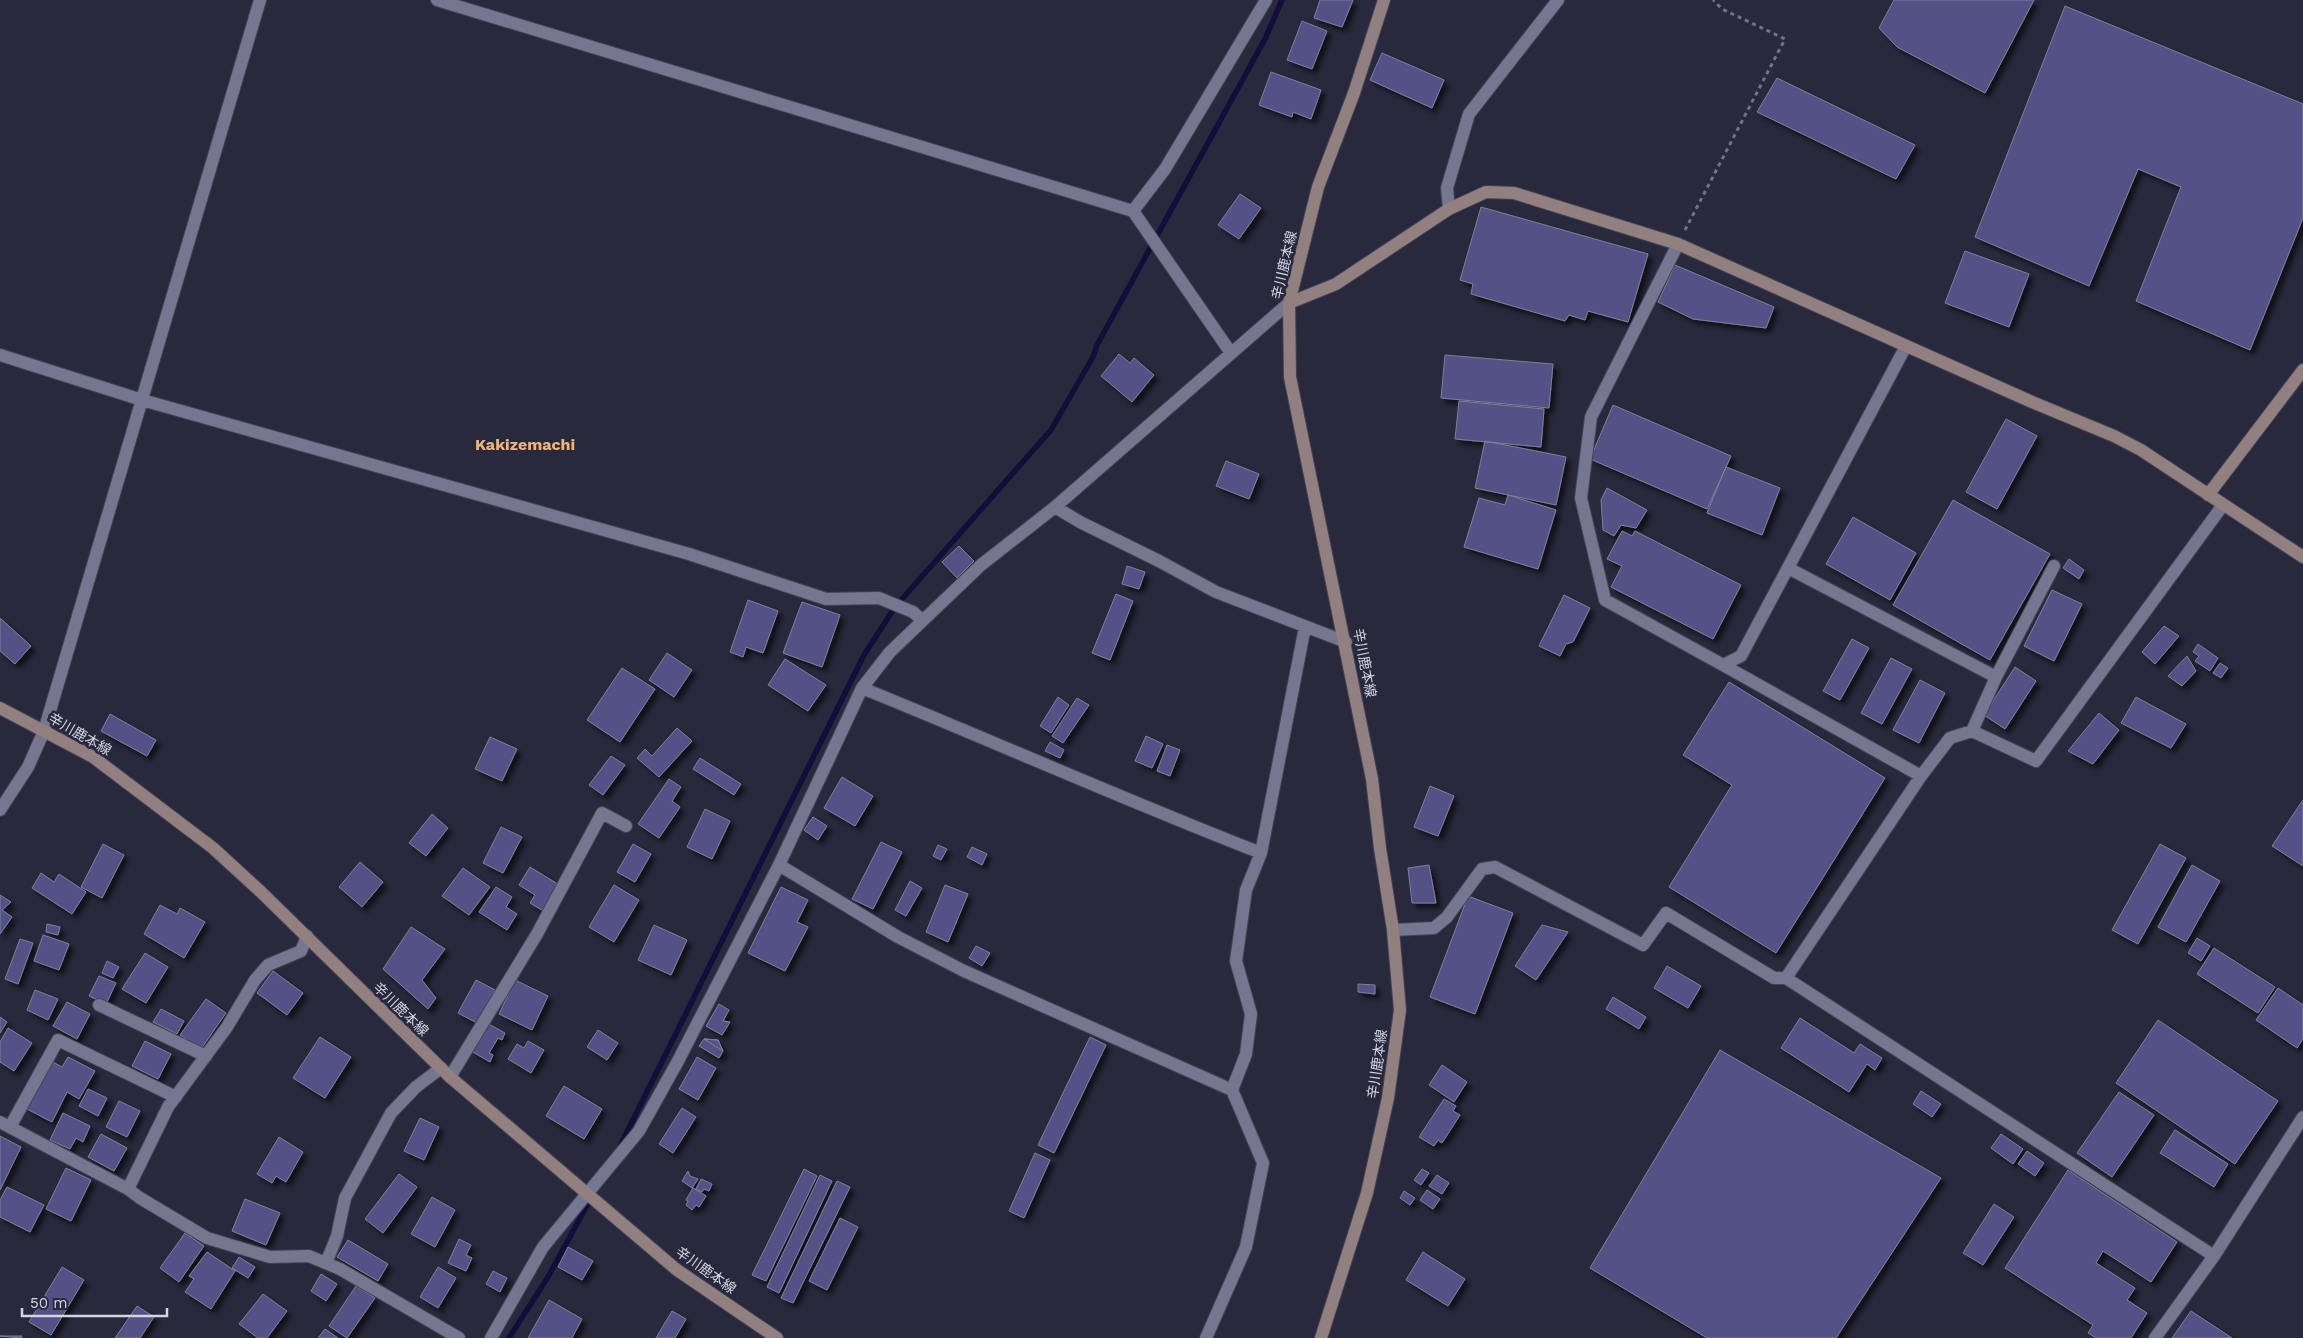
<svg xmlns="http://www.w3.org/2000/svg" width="2303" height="1338" viewBox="0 0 2303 1338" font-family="'Work Sans','Noto Sans JP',sans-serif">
<defs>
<filter id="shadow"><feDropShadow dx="4.5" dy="4.5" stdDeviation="2.5" flood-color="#0009"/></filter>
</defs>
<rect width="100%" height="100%" fill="#29293d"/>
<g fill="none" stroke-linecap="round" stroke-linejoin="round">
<!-- stream -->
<path stroke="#140c39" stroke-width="5.5" d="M621,1144L864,655L895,607L1051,430L1093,357L1097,345L1265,39L1282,0
M509,1338L548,1277L591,1198"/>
</g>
<!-- building -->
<path fill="#525185" stroke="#7f8099" filter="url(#shadow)" d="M1320,0H1353L1342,27L1314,18Z
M1894,0H2034L1985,93L1897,47L1879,28Z
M2065,6L2303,104V218L2250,350L2136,301L2181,187L2138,169L2089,286L1975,237Z
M1302,21L1327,31L1312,69L1287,60Z
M1382,53L1444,80L1432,108L1370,80Z
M1271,72L1321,90L1311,119L1293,112L1292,117L1259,105Z
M1777,78L1915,145L1896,179L1757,112Z
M1240,194L1261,208L1239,239L1218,225Z
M1481,207L1648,254L1628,322L1588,311L1585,320L1569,315L1565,321L1471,294L1473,284L1460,280Z
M1965,251L2029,274L2009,327L1945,303Z
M1675,265L1774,307L1766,328L1693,319L1658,302Z
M1119,354L1130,363L1134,358L1154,375L1132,402L1101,376Z
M1445,355L1553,364L1549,408L1441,398Z
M1459,401L1544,409L1541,447L1455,439Z
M1613,405L1731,456L1707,509L1590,459Z
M2006,419L2037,436L1997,509L1966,492Z
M1485,441L1566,457L1556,505L1475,488Z
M1226,461L1259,474L1249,499L1216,486Z
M1726,467L1780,488L1762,535L1707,513Z
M1607,488L1647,510L1636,528L1621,525L1614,536L1603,530L1601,500Z
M1508,495L1556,510L1538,569L1464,547L1479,498L1505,505Z
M1953,500L2050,554L1990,660L1893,605Z
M1853,517L1916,553L1890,600L1826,564Z
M1622,531L1632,536L1635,531L1741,585L1713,639L1611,587L1622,566L1607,559Z
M959,546L974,561L957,578L942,562Z
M2069,559L2084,570L2079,579L2063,568Z
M1127,566L1145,572L1139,589L1122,584Z
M2052,590L2082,604L2054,661L2024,646Z
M1116,594L1133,601L1110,660L1092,653Z
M1564,595L1590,608L1573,642L1566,644L1560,656L1539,646Z
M748,600L778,611L763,653L746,647L743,657L730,652Z
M802,602L840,615L822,667L783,653Z
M0,618L31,646L15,664L0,651Z
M2164,626L2179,636L2155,664L2142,652Z
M1852,639L1869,648L1840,700L1823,691Z
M2198,644L2218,658L2210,671L2195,661L2199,656L2193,652Z
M667,653L692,670L674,697L649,680Z
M2187,656L2196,671L2182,686L2168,676Z
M1891,658L1912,669L1882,724L1861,713Z
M785,659L826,685L808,711L768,685Z
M2220,663L2228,668L2221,678L2213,673Z
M2015,667L2036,681L2005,729L1984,715Z
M622,668L655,689L620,742L587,720Z
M1920,680L1945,693L1919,743L1893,730Z
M1729,682L1885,778L1776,953L1669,887L1732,785L1683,755Z
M1058,697L1069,705L1051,733L1040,726Z
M2136,697L2186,724L2171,748L2121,723Z
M1077,698L1089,705L1063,743L1052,736Z
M2099,713L2119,730L2093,764L2068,751Z
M110,714L156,740L147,756L101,731Z
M677,728L692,741L659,777L637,758L645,749L652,756Z
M1146,736L1163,744L1152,768L1135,761Z
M490,737L517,749L502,781L475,769Z
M1050,742L1064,750L1060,758L1045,751Z
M1167,745L1180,750L1170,776L1157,771Z
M611,756L625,765L603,795L589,785Z
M700,758L741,784L734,795L693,769Z
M842,777L873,796L855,826L824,808Z
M669,779L681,787L672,801L680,807L659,838L638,824Z
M1430,786L1454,796L1438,836L1414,827Z
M2303,800V866L2272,846Z
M705,809L730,821L712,859L687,847Z
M432,814L448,828L426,856L409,843Z
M813,817L827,826L818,840L804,830Z
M501,827L522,837L503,873L483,863Z
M881,842L902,852L873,909L852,899Z
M103,844L124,855L102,898L81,887Z
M633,844L651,854L635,882L617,872Z
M2160,844L2186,858L2138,944L2112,930Z
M938,845L947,849L941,860L933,856Z
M972,847L987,854L982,865L967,857Z
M360,862L383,882L362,907L339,887Z
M1429,865L1436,903H1412L1408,868Z
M2192,865L2220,881L2186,942L2158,927Z
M530,867L561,886L545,912L530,903L535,895L519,885Z
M463,868L490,887L469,915L442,896Z
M41,873L54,882L59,874L86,892L72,914L32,888Z
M910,881L922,888L906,916L895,910Z
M614,885L639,900L614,942L589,927Z
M945,885L968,894L948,942L926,932Z
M496,887L512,897L506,907L517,914L507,930L479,912Z
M781,887L808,900L797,922L808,927L785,971L748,953Z
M0,895L11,902L2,910L12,917L0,934Z
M1468,896L1513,913L1475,1014L1430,997Z
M160,905L177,914L180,908L205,922L184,958L144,934Z
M47,924L60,927L58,935L46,932Z
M654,925L687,940L671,975L638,960Z
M1542,925L1568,932L1536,980L1515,966Z
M411,927L445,949L422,980L436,998L428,1009L383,969Z
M43,935L69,944L59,970L34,961Z
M2197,938L2210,946L2201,961L2188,953Z
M20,939L33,943L18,984L5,979Z
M976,946L990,953L982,966L969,958Z
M2214,948L2275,987L2258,1013L2197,974Z
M145,953L168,967L146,1003L122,989Z
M107,961L119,967L113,978L102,973Z
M1667,966L1701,986L1688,1008L1654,988Z
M273,971L303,993L287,1015L257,993Z
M99,976L116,983L106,1004L89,996Z
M476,980L495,990L477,1023L458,1013Z
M515,980L548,996L532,1030L499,1014Z
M1358,984L1375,985V994L1358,992Z
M2278,988L2303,1005V1039L2297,1048L2256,1020Z
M35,990L58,999L48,1020L27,1010Z
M1613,997L1646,1017L1639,1029L1606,1009Z
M206,999L226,1013L201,1049L180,1035Z
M67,1002L90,1014L77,1039L53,1026Z
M719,1004L729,1010L723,1021L730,1022L722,1035L706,1026Z
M161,1009L184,1021L177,1034L153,1022Z
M0,1017L7,1022L0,1033Z
M1800,1018L1854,1053L1860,1044L1882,1058L1875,1070L1867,1064L1849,1092L1781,1048Z
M2158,1020L2278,1101L2235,1164L2116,1083Z
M487,1023L505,1033L502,1040L498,1038L489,1053L493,1055L490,1062L471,1051Z
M8,1028L32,1043L14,1071L0,1062V1042Z
M598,1030L618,1043L607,1060L587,1047Z
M320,1037L351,1057L325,1098L293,1078Z
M1090,1037L1106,1045L1054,1153L1038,1145Z
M704,1039L718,1040L723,1051Z
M704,1039L718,1040L723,1051L719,1058L699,1046Z
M145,1041L171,1054L158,1079L132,1066Z
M528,1041L544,1050L531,1073L508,1059L517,1044L524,1048Z
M1720,1050L1941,1178L1836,1338H1707L1590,1268Z
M68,1057L95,1071L79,1099L67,1092L52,1122L27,1109L51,1061L62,1067Z
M697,1057L716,1068L698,1100L679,1089Z
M1442,1065L1467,1082L1454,1102L1429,1085Z
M564,1086L602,1109L584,1139L546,1116Z
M88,1089L107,1098L98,1116L79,1106Z
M1921,1091L1941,1104L1932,1117L1913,1104Z
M2119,1092L2154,1115L2112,1177L2077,1153Z
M1444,1099L1456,1106L1453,1111L1460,1115L1442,1143L1438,1140L1434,1146L1419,1137Z
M119,1101L140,1111L127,1137L106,1127Z
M682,1108L696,1117L673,1153L659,1144Z
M63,1113L90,1126L83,1142L76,1138L70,1149L50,1140Z
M420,1118L439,1127L424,1160L404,1151Z
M2175,1130L2228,1164L2214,1187L2160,1153Z
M101,1134L127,1148L114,1171L88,1157Z
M2001,1134L2023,1149L2013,1164L1991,1148Z
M0,1136L21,1147L0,1190Z
M279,1137L303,1152L286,1182L276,1176L272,1183L257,1174Z
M2027,1151L2044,1163L2035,1176L2018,1164Z
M1035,1153L1050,1160L1024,1218L1009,1211Z
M66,1168L91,1180L71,1221L46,1209Z
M804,1169L817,1176L766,1281L752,1275Z
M1422,1169L1429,1173L1421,1185L1414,1180Z
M2068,1170L2177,1242L2151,1282L2103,1251L2096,1263L2135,1288L2127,1300L2147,1313L2131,1338H2096L2088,1333L2093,1325L2005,1268Z
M688,1171L690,1176L698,1179L692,1188L682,1181Z
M399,1174L417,1187L383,1233L365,1219Z
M820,1175L832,1181L779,1293L767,1287Z
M1437,1175L1449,1183L1442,1194L1429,1186Z
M701,1179L712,1184L709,1191L704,1189L702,1192L696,1189Z
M837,1181L850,1187L793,1303L781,1298Z
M7,1187L44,1205L30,1232L0,1217V1200Z
M693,1188L706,1196L699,1207L696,1205L692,1210L686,1205L688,1201L686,1200Z
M1427,1190L1440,1199L1433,1209L1420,1200Z
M1404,1191L1415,1198L1410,1205L1400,1198Z
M432,1197L455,1210L435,1247L411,1234Z
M245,1199L280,1213L266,1245L232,1231Z
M1994,1204L2014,1217L1983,1265L1963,1253Z
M840,1218L858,1227L827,1290L809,1281Z
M185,1233L204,1246L179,1282L160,1268Z
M459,1239L471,1245L466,1255L472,1258L466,1271L448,1263Z
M348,1240L388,1264L378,1281L337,1257Z
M568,1247L593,1261L582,1280L558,1267Z
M207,1252L235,1271L211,1309L185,1292L194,1279L189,1276Z
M1423,1252L1465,1279L1448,1306L1406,1280Z
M239,1257L255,1267L248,1278L232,1268Z
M62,1267L84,1280L51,1335L29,1322Z
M438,1267L456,1278L438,1308L420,1297Z
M493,1271L507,1278L500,1292L486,1284Z
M321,1274L337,1284L326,1301L311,1291Z
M356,1286L375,1298L347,1338L329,1326Z
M263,1294L287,1311L267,1338H258L239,1324Z
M549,1300L582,1319L572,1338H528Z
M137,1306L154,1317L140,1338H115Z
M672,1311L686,1319L675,1338H656Z
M2191,1311L2232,1338H2172Z
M325,1329L338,1338H318Z
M0,1336H22L21,1338Z"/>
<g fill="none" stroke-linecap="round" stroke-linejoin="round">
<!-- street casing -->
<g stroke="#444456" stroke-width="14">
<path id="street" d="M437,0L1133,211L1231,353
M1449,209L1447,188L1469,114L1558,0
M1133,211L1165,169L1266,0
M1678,244L1591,417L1581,498L1605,600L1723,665L1741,656L1906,346
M0,355L142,400L689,554L826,599L879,598L913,612L922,620
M1055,507L1080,522L1159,561L1216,592L1346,642
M1788,568L1996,677L1972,731
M1723,665L1921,776
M1996,677L2054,566
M862,688C995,742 1127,801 1261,853
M0,810L28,767L44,731L260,0
M779,865L898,937L964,971L1232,1090
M1393,930L1434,928L1447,917L1482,869L1495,867L1643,945L1666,913L1774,978H1786L2214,1256
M1786,978L1921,776L1950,738L1972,731L2036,761L2223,505
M99,1005L206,1056
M450,1077L537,934L602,813L626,826
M0,1122L128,1189L140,1198L207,1238L270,1257L309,1256L340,1269L459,1338
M10,1127L58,1040L176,1097
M128,1189L168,1107L227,1027L255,980L268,965L301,951L307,936
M326,1263L337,1236L345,1198L391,1113L416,1087L441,1068
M491,1338L543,1247L639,1131L678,1061L779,865L862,688L890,652L981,565L1055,507L1289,303
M1206,1338L1246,1247L1263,1163L1232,1090L1246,1054L1251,1014L1236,961L1246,890L1261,853L1305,627
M2155,1338L2214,1256L2303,1117"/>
</g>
<!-- secondary casing -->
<g stroke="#444456" stroke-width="14">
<path id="secondary" d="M1289,303L1336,284L1449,209L1486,192L1514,193L1678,244L2032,402L2114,436L2141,450L2303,557
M2208,495L2303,370
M0,708L93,757L213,848L261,892L450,1077L677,1270L777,1338
M1321,1338L1367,1193L1388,1098L1400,1010L1393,930L1380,848L1372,779L1290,377L1289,303L1318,187L1354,93L1384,0"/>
</g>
<!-- path -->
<path stroke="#717283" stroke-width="3" stroke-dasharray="4 4" stroke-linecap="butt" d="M1685,230L1785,39L1722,9L1713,0"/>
<!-- street -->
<use href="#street" stroke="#75768f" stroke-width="12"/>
<!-- secondary -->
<use href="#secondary" stroke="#91807f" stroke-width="12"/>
</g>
<g text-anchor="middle" stroke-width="5" stroke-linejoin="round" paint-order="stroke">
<!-- street labels -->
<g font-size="14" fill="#d4d5e3" stroke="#29293d">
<text transform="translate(1284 265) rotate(-77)" y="5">辛川鹿本線</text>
<text transform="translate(1365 663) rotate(79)" y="5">辛川鹿本線</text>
<text transform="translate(80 734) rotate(30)" y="5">辛川鹿本線</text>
<text transform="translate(401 1009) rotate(44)" y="5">辛川鹿本線</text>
<text transform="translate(1377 1064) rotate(-82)" y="5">辛川鹿本線</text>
<text transform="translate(706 1270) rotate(35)" y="5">辛川鹿本線</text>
</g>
<!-- quarter labels -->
<g font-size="16" font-weight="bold" fill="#eeb47a" stroke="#29293d">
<text x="525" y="450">Kakizemachi</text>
</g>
</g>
<!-- scale -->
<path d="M22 1308v8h145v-8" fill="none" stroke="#d4d5e3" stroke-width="2.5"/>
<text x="30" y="1308" font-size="15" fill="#d4d5e3" stroke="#29293d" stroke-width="4" paint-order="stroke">50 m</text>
</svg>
